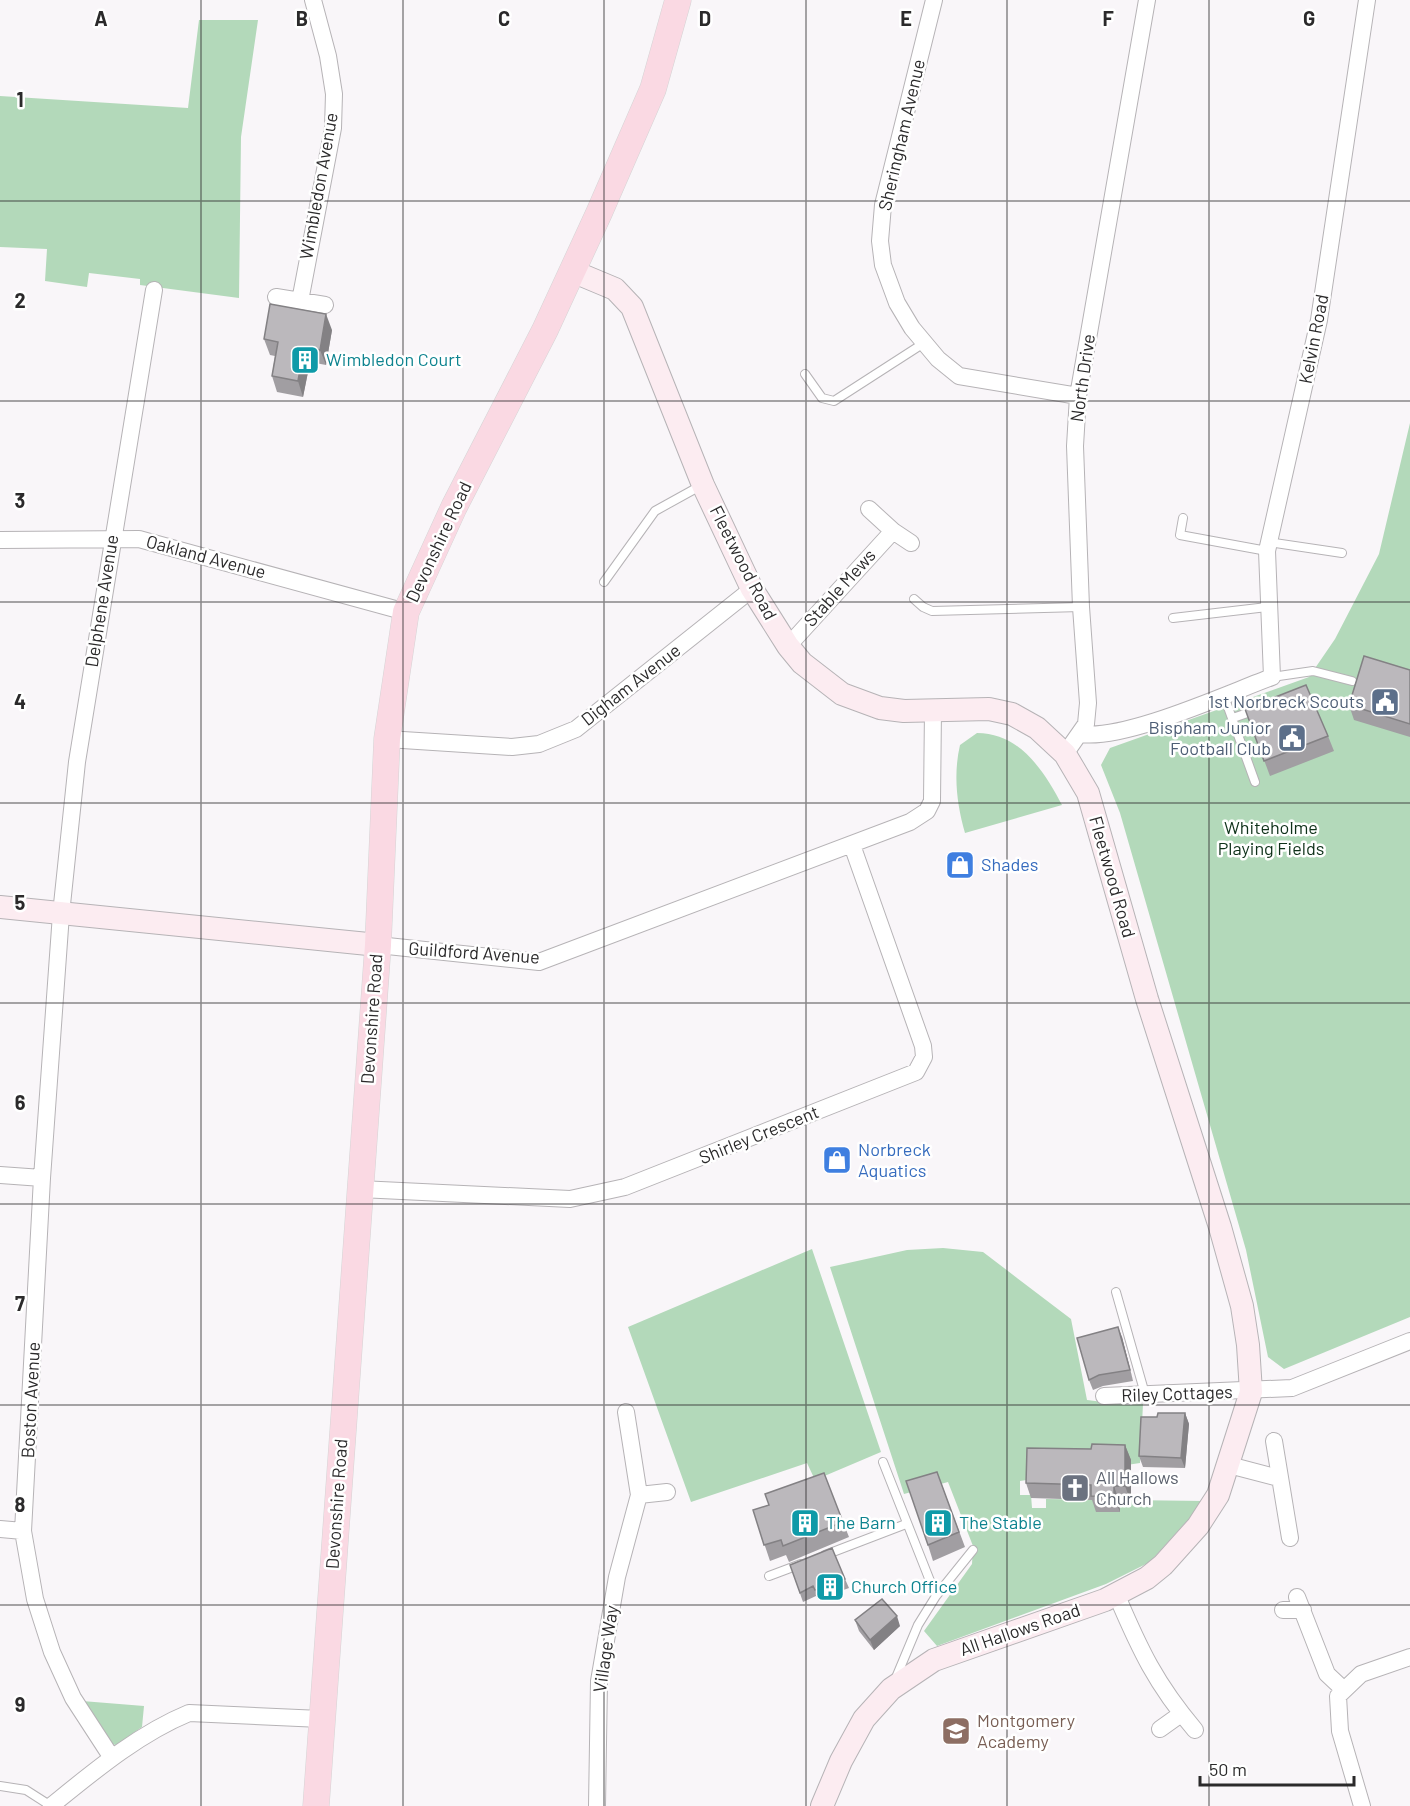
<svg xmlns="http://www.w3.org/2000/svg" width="1410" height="1806" viewBox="0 0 1410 1806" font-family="Barlow,sans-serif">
<rect width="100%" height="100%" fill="#f9f6f9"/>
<!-- green -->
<path fill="#b3d9ba" d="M199,20H258L241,137L239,298L140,285V279L89,273L87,287L45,281L47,249L0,247V96L188,108Z
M1410,423V1317L1284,1369L1268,1357L1246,1250L1120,813L1101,765L1110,748L1309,677L1335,639L1379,554Z
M977,733C1020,733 1044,771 1062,805L965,833C957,805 953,775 960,745Z
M943,1248L983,1252L1071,1319L1087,1400L1128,1405L1143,1404L1140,1463L1020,1481V1495H1031L1032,1508H1046V1499L1205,1501L1150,1562L1106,1584L937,1646L924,1631L972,1564L973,1546L948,1482L904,1494L830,1267L907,1250Z
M812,1249L881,1452L815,1480L807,1463L691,1502L628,1327Z
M82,1701L144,1706L142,1727L116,1745L110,1744Z"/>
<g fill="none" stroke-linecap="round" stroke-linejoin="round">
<!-- lane casing -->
<g stroke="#b6b3b6" stroke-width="10">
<path id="lane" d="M805,374L822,398L834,401L924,343
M1183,518L1180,535L1267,551
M1268,542L1342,553
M604,582L655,511L702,485
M914,599L923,607L932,611L1081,607
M1173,618L1267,607
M1272,677L1313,671L1352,681
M1224,696L1255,782
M1233,718L1256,710
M1116,1292L1145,1394
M883,1462L936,1596L918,1625L895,1680
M825,1555L906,1524
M769,1576L801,1564
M936,1596L973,1550
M0,1786L26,1790L51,1806"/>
</g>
<!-- street casing -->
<g stroke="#b6b3b6" stroke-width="18">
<path id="street" d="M934,0L883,205L880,241L883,265L897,303L912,328L938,359L959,376L1078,396
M276,297L325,305
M300,301L333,128L334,94L328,56L313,0
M893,531L911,543
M0,540L139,539L406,612
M788,646L893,531L869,509
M1081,734C1126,740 1226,694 1272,677L1267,551L1319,320L1367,0
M387,739L512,747L539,744L576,729L752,589
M1065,754L1086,724L1088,703L1081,607L1075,446L1078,396L1147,0
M378,945L539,962L910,822L927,811L932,801L933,710
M0,1175L42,1178
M360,1189L570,1199L625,1187L916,1072L924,1057L923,1046L852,845
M1104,1396L1292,1388L1410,1341
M1274,1441L1290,1538
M1229,1465L1279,1478
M639,1495L667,1492
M0,1529L23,1531
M1117,1596C1140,1650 1156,1684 1195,1730
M1297,1597L1327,1674L1344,1690
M1283,1610H1303
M1160,1729L1181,1714
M112,1758L73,1698L52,1652L35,1599L23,1531L42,1178L61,914L77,762L154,290
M51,1806C93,1772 138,1734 189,1713L321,1719
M597,1806L599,1681L617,1577L639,1495L626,1412
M1362,1806L1340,1731L1338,1696L1361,1674L1410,1657"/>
</g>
<!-- secondary casing -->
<g stroke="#b6b3b6" stroke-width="24">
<path id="secondary" d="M572,271L615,289L632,307L703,485L752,589L788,646L802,663L842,694L880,708L904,711L989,709L1012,714L1037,728L1065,754L1088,793L1147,999L1220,1227L1242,1306L1248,1345L1251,1392L1218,1495L1198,1526L1163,1565L1147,1578L1105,1600L934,1660L891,1689L864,1719L841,1761L822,1806
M0,907L378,945"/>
</g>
<!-- primary casing -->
<g stroke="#d5d4d5" stroke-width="27">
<path id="primary" d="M316,1806L378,945L387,739L406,612L454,507L545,330L599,213L653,89L678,0"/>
</g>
<!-- lane -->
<use href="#lane" stroke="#fff" stroke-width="8"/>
<!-- street -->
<use href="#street" stroke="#fff" stroke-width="16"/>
<!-- secondary -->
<use href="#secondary" stroke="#fcecf1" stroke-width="22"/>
<!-- primary -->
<use href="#primary" stroke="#fad9e3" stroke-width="26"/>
</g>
<!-- wall -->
<path fill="#a19ea2" d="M332,330L326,365L310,362L303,397L277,392L272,376L275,356L270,355L264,339Z
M1410,670V737L1354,720L1349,705Z
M1245,709L1328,736L1334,751L1270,776Z
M1122,1337L1133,1381L1103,1386L1093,1390L1089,1380Z
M1185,1413L1189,1424L1185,1468L1143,1467L1139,1456L1157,1417Z
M1125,1445L1131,1460V1502L1119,1501L1120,1512H1096L1092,1500L1031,1498L1026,1483L1091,1449Z
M937,1472L965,1547L933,1561L928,1545Z
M753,1510L843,1522L849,1537L789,1562L786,1555L770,1561Z
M790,1565L845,1579L849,1588L818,1599L816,1596L803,1602Z
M855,1620L900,1626L874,1650L859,1631Z"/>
<!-- shaded-wall -->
<path fill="#838184" d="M326,314L332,330L326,365L320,350Z
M304,347L310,362L303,397L298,381Z
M1118,1327L1122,1337L1133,1381L1130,1370Z
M1185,1413L1189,1424L1185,1468L1181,1458Z
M1125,1445L1131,1460V1502L1125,1486Z
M1114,1486L1119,1501L1120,1512L1114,1497Z
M897,1616L900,1626L874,1650L870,1640Z"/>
<!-- building -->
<path fill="#bbb8bc" stroke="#838184" stroke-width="1.5" d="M270,304L326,314L320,350L304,347L298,381L272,376L278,342L264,339Z
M1364,656L1410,670V724L1349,705Z
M1306,685L1328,736L1264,761L1245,709Z
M1118,1327L1130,1370L1099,1375L1089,1380L1077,1338Z
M1158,1413H1185L1181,1458L1139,1456L1141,1417H1157Z
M1092,1444L1125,1445V1486H1114V1497L1091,1496V1485L1026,1483L1027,1448L1091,1449Z
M937,1472L959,1532L928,1545L906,1481Z
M824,1473L843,1522L783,1546L781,1540L764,1545L753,1510L769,1505L765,1494Z
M832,1548L845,1579L815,1590L813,1586L800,1593L790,1565Z
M882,1599L897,1616L870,1640L855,1620Z"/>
<!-- grid -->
<path fill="none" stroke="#2b2a2b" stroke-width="1.5" stroke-opacity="0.55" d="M201,0V1806M403,0V1806M604,0V1806M806,0V1806M1007,0V1806M1209,0V1806M0,201H1410M0,401H1410M0,602H1410M0,803H1410M0,1003H1410M0,1204H1410M0,1405H1410M0,1605H1410"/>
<!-- icons -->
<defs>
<g id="building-square" transform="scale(1.5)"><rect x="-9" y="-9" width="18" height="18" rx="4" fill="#0f9aa8" stroke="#fff"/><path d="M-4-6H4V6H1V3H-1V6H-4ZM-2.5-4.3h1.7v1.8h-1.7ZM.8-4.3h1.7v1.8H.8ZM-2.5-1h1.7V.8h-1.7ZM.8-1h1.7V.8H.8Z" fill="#fff"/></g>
<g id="civic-square" transform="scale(1.5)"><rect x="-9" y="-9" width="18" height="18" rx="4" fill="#5c6f8a" stroke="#fff"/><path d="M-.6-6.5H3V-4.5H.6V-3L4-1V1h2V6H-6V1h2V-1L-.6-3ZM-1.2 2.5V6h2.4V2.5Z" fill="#fff"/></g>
<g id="shop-square" transform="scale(1.5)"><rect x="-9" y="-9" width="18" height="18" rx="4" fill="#3f7fe0" stroke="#fff"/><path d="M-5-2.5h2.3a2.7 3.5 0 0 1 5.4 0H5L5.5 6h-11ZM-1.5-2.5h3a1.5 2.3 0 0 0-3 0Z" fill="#fff"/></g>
<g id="church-square" transform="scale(1.5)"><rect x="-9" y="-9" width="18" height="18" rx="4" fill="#6b7280" stroke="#fff"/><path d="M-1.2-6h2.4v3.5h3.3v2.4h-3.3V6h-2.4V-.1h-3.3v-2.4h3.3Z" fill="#fff"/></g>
<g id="school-square" transform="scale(1.5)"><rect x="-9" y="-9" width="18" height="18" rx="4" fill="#8d6e63" stroke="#fff"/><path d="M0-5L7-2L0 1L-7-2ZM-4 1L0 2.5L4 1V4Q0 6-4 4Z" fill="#fff"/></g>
</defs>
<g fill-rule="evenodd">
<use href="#building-square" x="305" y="360"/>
<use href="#civic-square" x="1385" y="702"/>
<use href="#civic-square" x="1292" y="738"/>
<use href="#shop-square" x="960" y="865"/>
<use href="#shop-square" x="837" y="1160"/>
<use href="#church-square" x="1075" y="1488"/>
<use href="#building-square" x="805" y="1523"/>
<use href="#building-square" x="938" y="1523"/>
<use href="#building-square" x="830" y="1587"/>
<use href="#school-square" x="956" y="1731"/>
</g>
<g text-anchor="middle" stroke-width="5" stroke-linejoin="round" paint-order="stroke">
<!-- street labels -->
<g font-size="18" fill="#2b2a2b" stroke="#fff">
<text transform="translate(902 135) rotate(-77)" y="6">Sheringham Avenue</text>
<text transform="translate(319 186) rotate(-80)" y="6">Wimbledon Avenue</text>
<text transform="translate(1314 339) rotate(-79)" y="6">Kelvin Road</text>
<text transform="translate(1083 378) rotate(-82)" y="6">North Drive</text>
<text transform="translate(439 542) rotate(-65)" y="6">Devonshire Road</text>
<text transform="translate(206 557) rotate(15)" y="6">Oakland Avenue</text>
<text transform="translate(743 563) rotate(63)" y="6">Fleetwood Road</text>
<text transform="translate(840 588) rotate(-48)" y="6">Stable Mews</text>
<text transform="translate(102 601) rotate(-81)" y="6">Delphene Avenue</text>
<text transform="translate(631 685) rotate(-38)" y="6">Digham Avenue</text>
<text transform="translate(1112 877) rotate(74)" y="6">Fleetwood Road</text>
<text transform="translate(474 953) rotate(4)" y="6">Guildford Avenue</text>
<text transform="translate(372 1019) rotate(-86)" y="6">Devonshire Road</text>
<text transform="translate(759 1135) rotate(-22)" y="6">Shirley Crescent</text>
<text transform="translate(1177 1394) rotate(-2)" y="6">Riley Cottages</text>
<text transform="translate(31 1400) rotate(-87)" y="6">Boston Avenue</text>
<text transform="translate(337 1504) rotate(-86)" y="6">Devonshire Road</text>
<text transform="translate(1020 1630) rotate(-19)" y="6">All Hallows Road</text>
<text transform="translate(606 1649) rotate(-82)" y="6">Village Way</text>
</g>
<!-- culture labels -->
<g font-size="18" fill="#0d838f" stroke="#fff" text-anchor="start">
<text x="326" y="366">Wimbledon Court</text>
<text x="826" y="1529">The Barn</text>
<text x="959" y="1529">The Stable</text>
<text x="851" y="1593">Church Office</text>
</g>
<!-- service labels -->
<g font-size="18" fill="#4e5e75" stroke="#fff" text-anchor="end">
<text x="1364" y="708">1st Norbreck Scouts</text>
<text x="1271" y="734">Bispham Junior<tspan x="1271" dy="21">Football Club</tspan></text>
</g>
<!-- park labels -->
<g font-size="18" fill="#0e3119" stroke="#fff">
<text x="1271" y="834">Whiteholme<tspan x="1271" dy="21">Playing Fields</tspan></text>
</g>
<!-- shop labels -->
<g font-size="18" fill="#366cbe" stroke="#fff" text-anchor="start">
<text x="981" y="871">Shades</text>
<text x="858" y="1156">Norbreck<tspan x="858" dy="21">Aquatics</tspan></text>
</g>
<!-- worship labels -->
<g font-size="18" fill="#5b616d" stroke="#fff" text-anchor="start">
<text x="1096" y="1484">All Hallows<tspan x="1096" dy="21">Church</tspan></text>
</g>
<!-- education labels -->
<g font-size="18" fill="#785e54" stroke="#fff" text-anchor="start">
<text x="977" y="1727">Montgomery<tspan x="977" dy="21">Academy</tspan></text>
</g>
</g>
<g font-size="20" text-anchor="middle" font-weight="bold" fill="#2b2a2b" stroke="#fff" stroke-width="5" stroke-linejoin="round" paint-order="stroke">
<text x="101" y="26">A</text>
<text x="302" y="26">B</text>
<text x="504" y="26">C</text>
<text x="705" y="26">D</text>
<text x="906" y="26">E</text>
<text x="1108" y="26">F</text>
<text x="1309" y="26">G</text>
<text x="20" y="107">1</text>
<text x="20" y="308">2</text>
<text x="20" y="508">3</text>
<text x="20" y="709">4</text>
<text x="20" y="910">5</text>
<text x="20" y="1110">6</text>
<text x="20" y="1311">7</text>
<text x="20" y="1512">8</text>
<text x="20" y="1712">9</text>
</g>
<!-- scale -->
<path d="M1200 1776v9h154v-9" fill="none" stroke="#2b2a2b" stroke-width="3"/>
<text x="1209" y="1776" font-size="18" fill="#2b2a2b" stroke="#ffffff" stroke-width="4.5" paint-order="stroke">50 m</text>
</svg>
